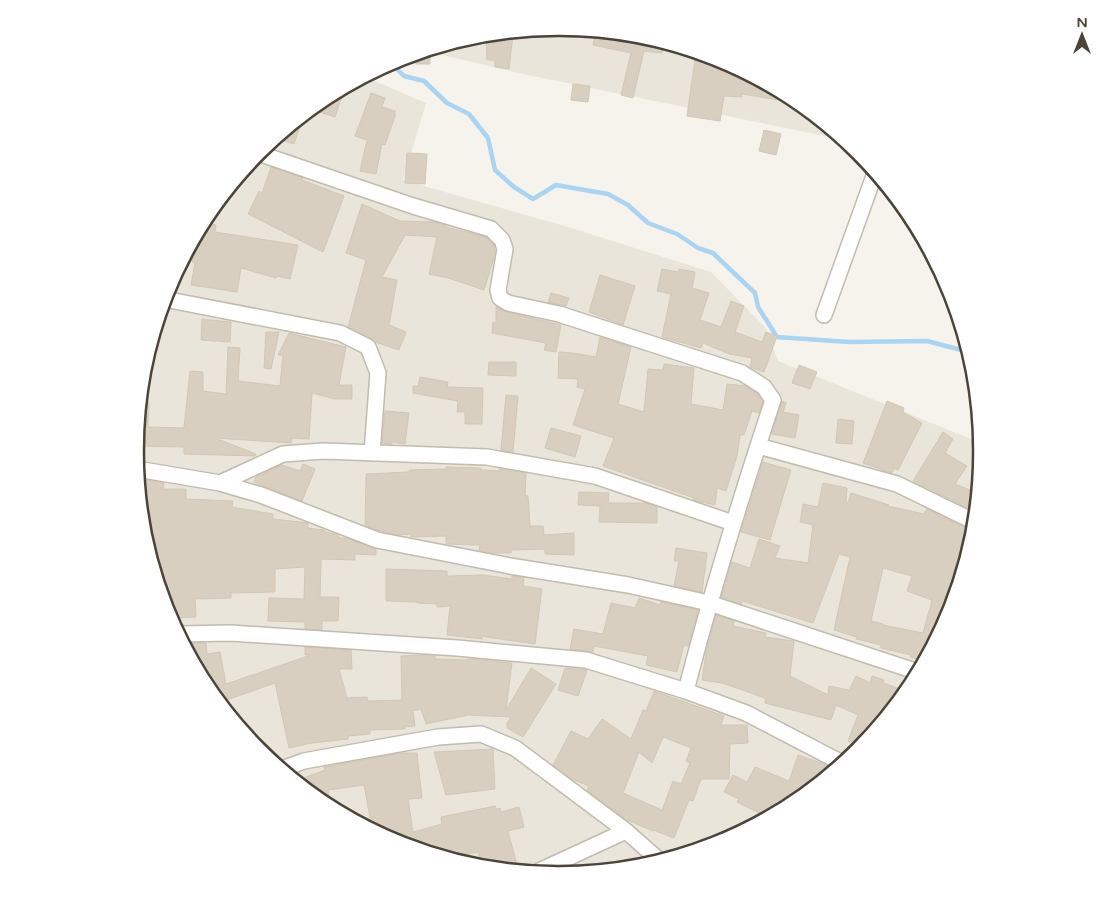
<svg xmlns="http://www.w3.org/2000/svg" width="1117" height="902" viewBox="0 0 1117 902" font-family="'Varela Round',sans-serif">
<rect width="100%" height="100%" fill="#f6f3ec"/>
<!-- residential -->
<path fill="#eae5da" d="M559,28L641,36L721,60L794,99L844,140L518,73L426,51L476,36Z
M365,77L426,103L403,180L568,227L711,272L766,328L778,361L981,443L982,451L974,534L950,613L910,687L858,751L794,803L720,842L641,866L558,874L476,866L396,842L323,803L259,750L206,686L167,613L143,533L135,451L143,368L167,289L207,215L259,151L323,99Z"/>
<g fill="none" stroke-linecap="round" stroke-linejoin="round">
<!-- stream -->
<path stroke="#a9d4f2" stroke-width="4.5" d="M391,63L404,76L424,81L447,103L469,114L488,138L495,170L514,187L533,199L556,185L608,194L628,205L648,223L677,234L698,248L713,253L755,293L758,307L777,337L849,342L927,341L969,352"/>
</g>
<!-- building -->
<path fill="#d8cfc1" stroke="#d3c7b4" fill-rule="evenodd" d="M596,31L632,35L663,42L662,53L644,51L633,98L621,95L631,53L593,45Z
M498,34L513,35L509,69L495,67V60H487L486,35Z
M430,50V64H416V54Z
M696,52L721,60L794,99L797,103L742,94V97L724,96L720,121L687,116Z
M573,84L590,86L588,102L571,100Z
M345,87L335,117L311,109L323,99Z
M371,93L385,98L382,107L395,111V116L385,145L382,144L376,174L360,171L367,140L355,136Z
M304,115L294,144L281,140L283,132Z
M764,130L781,134L776,155L759,151Z
M407,153L427,154L425,184L405,183Z
M271,167L303,178L302,180L344,196L323,252L248,214L259,191L262,193Z
M362,204L400,221L435,222L446,226V227L486,237L494,245L495,250L493,261L484,290L448,278L429,274L437,237L405,235L382,277L397,280L389,325L406,332L399,350L375,342L348,327L366,260L346,253Z
M203,222L216,225L215,232L298,245L290,279L277,276L276,278L241,268L237,292L191,285L195,263L192,262Z
M662,269L678,272L679,269L695,272L692,288L709,293L700,320L721,327L731,301L744,306L735,332L762,342L766,332L777,336L764,372L750,367L752,358L729,354L703,343L701,348L662,337L671,294L657,291Z
M600,275L635,286L623,325L589,312Z
M551,293L569,298L566,306L548,302Z
M496,307L506,312L561,325L556,352L544,350L546,343L492,333L493,322L496,323Z
M202,319L231,322L230,342L201,340Z
M266,332H279L271,369L264,368Z
M289,333L346,347L339,385H352V399H335L312,393L309,439L292,438L291,443L215,438L256,454L255,456L184,454V447L135,446L140,402L149,403L148,427L184,428L190,371L203,372V391L226,394L228,347L240,348L238,381L280,386L283,355H278Z
M600,337L631,347L618,404L644,412L648,369L663,370L664,364L694,368L691,404L723,410L727,384L746,386L758,394L763,402L759,413L752,411L744,435H740L737,456L726,491L717,488L715,505L693,500L694,498L603,466L614,438L573,425L585,389L577,387L578,379L558,378L559,352L573,353L596,357Z
M489,362H516V376L488,375Z
M799,365L817,372L810,389L792,383Z
M420,377L448,382L447,387L483,388L482,424H465V412H457L458,401L413,393V386H418Z
M506,395L518,396L513,452L501,450Z
M782,401L786,403L783,412L799,415L795,438L772,434Z
M887,401L904,408L903,412L922,423L898,470L894,468L892,473L863,463Z
M385,411L409,413L405,444L392,442V444L382,443Z
M838,419L854,421L852,444L836,443Z
M551,428L581,436L575,457L545,448Z
M943,432L953,439L945,453L967,466L955,484L978,493L976,512L913,481Z
M763,462L791,470L770,540L741,532Z
M303,464L315,469L302,501L254,482L256,477L282,465L300,471Z
M446,467L481,468V470L499,471V469L526,473L525,496H528L530,526H543L544,535L574,533V555L545,554V549L511,550V553H491L479,550L480,545L446,544V536L411,537V534L398,535L380,531L365,525L366,474L409,472V470L446,469Z
M140,479L164,483L163,489H186V499L233,501L232,507L273,514V519L308,523V528L324,530L326,532L338,535V538H347L376,549V555L355,554V560L321,559L320,597H339L338,621H322V630L305,629V622L268,621L269,598L304,599L305,567L275,569V592L231,593V598L195,599L196,617L170,618L143,533L138,481Z
M823,483L847,488L846,502L848,503L851,493L889,505L888,506L924,514L927,509L970,530L960,558L966,561L950,613L924,661L910,657L911,655L881,648V645L856,639L857,637L834,630L850,557L839,554L813,623L742,601L741,604L721,597L732,562L750,568L759,539L780,546L775,558L808,563L813,525L800,522L803,504L818,507ZM883,568L912,576L907,591L932,600L923,633L883,625V624L871,621Z
M579,492L609,493L608,503H646L657,507V523L599,522L600,506L578,505Z
M676,548L707,553L702,592L674,586L679,561H674Z
M386,569L447,571V576L483,575L512,579V576L524,578L523,586L542,589L535,644L479,636L483,639L447,635L450,606L437,607V604L417,603V602L386,601Z
M639,598L660,605L661,602L698,610L688,646L684,645L677,672L646,665L648,656L594,646L593,652L570,649L574,629L603,634L611,603L635,608Z
M716,615L734,621L733,626L766,633L765,637L794,641L790,676L828,695L829,686L849,690L856,676L870,683L872,676L884,680L883,683L903,690L899,701L862,746L848,741L858,715L836,705L831,720L765,703V698L722,683L702,680L706,653Z
M189,643H206L207,654L220,652L226,684L311,655H305V647L351,650L352,669H339L347,698L367,697L368,701L402,700L401,656L424,655L435,656V659L465,660L470,659L512,663L506,710L531,668L556,684L523,737L507,728V723L511,717L468,715L426,724L421,709L413,711L415,726L405,727V729L370,730V734L348,736V739L312,743L289,748L275,683L224,701L222,697L216,698L206,686L190,655Z
M565,668L587,670L578,696L558,690Z
M654,691L724,716L721,725H747L748,743L730,744L729,779H701L693,801L689,800L674,838L653,830V831L627,820L587,790L589,786L574,780L553,765L571,731L588,739L602,719L631,739L643,710L646,711ZM663,737L691,748L686,761L690,763L681,784L673,781L662,810L623,793L639,752L652,763Z
M493,749L495,789L446,795L434,752Z
M402,753H417L422,798L408,799L413,832L442,824L441,817L495,806L496,809L500,808L501,812L519,807L524,827L508,831L517,865L501,869L482,867L478,852L448,858L396,842L372,829L364,785L328,790L331,807L323,803L296,781L325,770L324,767Z
M798,755L824,764L827,766L825,768L833,771L794,803L755,824L759,813L737,802L739,799L724,792L733,775L747,782L755,767L789,781Z"/>
<g fill="none" stroke-linecap="round" stroke-linejoin="round">
<!-- street casing -->
<g stroke="#c2bbae" stroke-width="18">
<path id="street" d="M258,153L413,206L491,229L502,240L505,249L498,290L500,298L508,303L559,314L742,373L764,387L773,400C741,497 711,593 686,691
M164,299L340,333L368,347L378,373L372,453
M824,315L875,173
M758,446L897,484L975,522
M137,469L220,483L261,495L377,540L510,566L628,585L709,603L918,672
M220,483L283,454L323,451L487,457L595,476L733,523
M178,634L231,633L457,648L586,660L686,691L746,713L842,763
M282,769L304,761L438,737L481,734L515,748L626,831L660,861
M537,872L626,831"/>
</g>
<!-- street -->
<use href="#street" stroke="#fff" stroke-width="15"/>
</g>
<!-- crop -->
<path d="M0 0H1117V902H0ZM558 36H559A414 414 0 0 1 973 450V452A414 414 0 0 1 559 866H558A414 414 0 0 1 144 452V450A414 414 0 0 1 558 36Z" fill="#fff" fill-rule="evenodd"/>
<path fill="none" stroke="#4b4439" stroke-width="2.5" d="M558 36H559A414 414 0 0 1 973 450V452A414 414 0 0 1 559 866H558A414 414 0 0 1 144 452V450A414 414 0 0 1 558 36Z"/>
<!-- north arrow -->
<g transform="translate(1082 35)" stroke="#ffffff" stroke-width="4" paint-order="stroke">
<path d="M0-4L9 19L0 12L-9 19Z" fill="#4b4439"/>
<text y="-8" font-size="14" font-weight="bold" text-anchor="middle" fill="#4b4439">N</text>
</g>
</svg>
